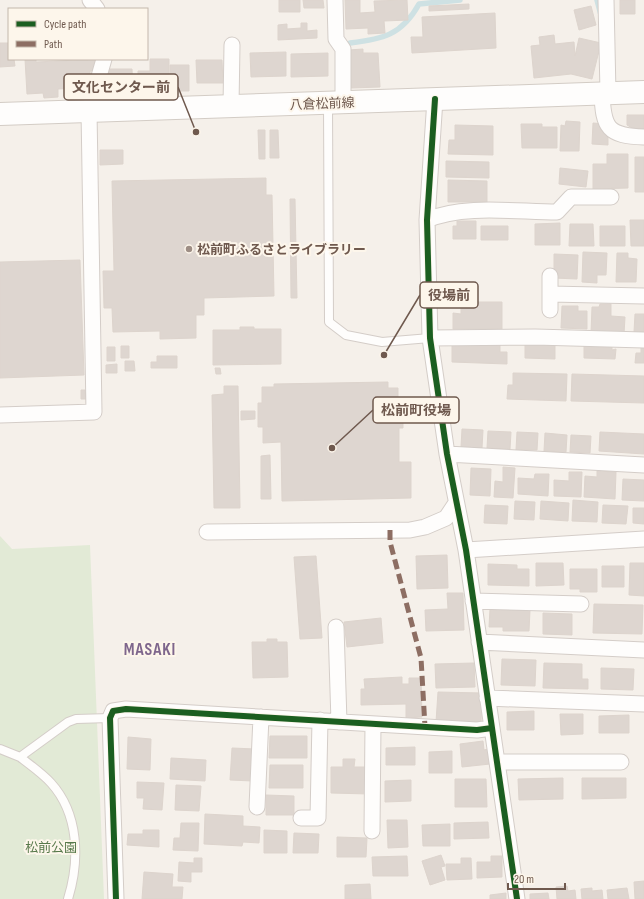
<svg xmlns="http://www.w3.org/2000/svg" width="644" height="899" viewBox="0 0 644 899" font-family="'Sofia Sans Condensed','Noto Sans JP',sans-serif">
<rect width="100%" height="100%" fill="#f5f0ea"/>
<!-- green -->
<path fill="#e2ead6" d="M0,536L12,549L90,545L104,899H0Z"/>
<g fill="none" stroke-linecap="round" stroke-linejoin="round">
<!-- stream -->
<path stroke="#cee1e3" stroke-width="5.5" d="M597,0L601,15
M350,43C383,39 402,35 419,4L460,0"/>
</g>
<!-- building -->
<path fill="#ded6d0" stroke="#ddd4cd" d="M279,0H300V12H279Z
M303,0H323L324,8H304Z
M345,0H360V13L375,12L374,1L407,0L408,20L384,21L385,33L368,34V28L346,29Z
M620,0H635V14H620Z
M469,4V9L429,11V6Z
M591,6L596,25L579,30L574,10Z
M495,13L496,48L412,53L411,37H423L422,17Z
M301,23H307V31L317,30V38L278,40V25L287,24V29L301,28Z
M554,35L555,44L574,42L575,56L579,38L601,43L592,79L571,74L534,78L531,46L540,45L539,37Z
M0,43H9V59H14L15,66L0,67Z
M363,49V53H378L380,87L351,88L349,50Z
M286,52V76L251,77L250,53Z
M328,53V76L291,77V54Z
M25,59H36V62L98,59L99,71H90L91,95L79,96V88L58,89V97L44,98L43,93L27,94Z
M150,59H169V95L148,96V92L138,93V71H150Z
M196,60H222L223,83H197Z
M170,65H189V91H170Z
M108,69H132L133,96L98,97Z
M627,115H644V130L632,128L627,125Z
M566,121L580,122L579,151H560L561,125L565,126Z
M593,123L605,124L608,129V145L592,144Z
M521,124H542V127H557V148H522Z
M455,125L493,126V155L448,154L449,140H455Z
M258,130H265V159H259Z
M270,130H278L279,158H270Z
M100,150H123V164L100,165Z
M607,154H628V188L593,189V164H607Z
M635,157H644V192H635Z
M446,161L489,162V178L446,177Z
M560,168L588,171L586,187L559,184Z
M266,178V195H272L274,296L204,298V315H196V338L160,339V331L113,332L112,308H104L103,271H114L112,181Z
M448,180L487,181V202H448Z
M290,199H295L297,298H291Z
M630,220H644V246H631Z
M457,221H476V239H453V226H457Z
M560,223V245H535V224Z
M570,224H593L594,246H569Z
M481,226H508V240H481Z
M600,226H625V246H600Z
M583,252L607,253L606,275H597V283L582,282Z
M617,253H628V258L637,259L636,282H616Z
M554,254L578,255L577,279L554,278Z
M80,260L84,375L0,378V262Z
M461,302H502V329H453V313L461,314Z
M600,304H611V316L625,317L624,334L591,333L592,307H599Z
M562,306H578V311H587V329L561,328Z
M635,314H644V332H634Z
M240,327H254V329H281V364L213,365V330H240Z
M452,340L500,341V352H507V364L452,362Z
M584,342L612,343V350L616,349L615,359L584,358Z
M525,343L555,344V359L525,358Z
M641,345H644V363H635L636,353H641Z
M121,346H129V358H121Z
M107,347H115V361H107Z
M157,356H177V368H151V362H157Z
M125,361H134L135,371H125Z
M117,364V373H106V365Z
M215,368H220L221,374H216Z
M513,373L567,374L566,401L507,399L508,385H513Z
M572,374L644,376V403L571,401Z
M388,382V388H398V403H403V428H399V462H411V498L282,501L281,442L263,443V427H258V403H262V387H274V384Z
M224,386H238L240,508H214L212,395L224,394Z
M81,390H85L86,399H81Z
M241,411H255V419L241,420Z
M462,429L483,430L482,448L461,447Z
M488,431L511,432L510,449L487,448Z
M517,432L538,433L537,450H516Z
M600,432L644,434V454L599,451Z
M545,433L567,435L566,452L544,451Z
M571,435L591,436L590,453L570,452Z
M270,455L271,499H261V456Z
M503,467L515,468L513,498L494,497L495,481L503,482Z
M471,468L491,469L490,496L470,495Z
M597,471L616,472L615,499L584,497L585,476L597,477Z
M569,472H582L581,497L554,496V480L569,481Z
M535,474H549L548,496L518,494V478L534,479Z
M623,479L644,480V501L622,500Z
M573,500L598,502L597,522L572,521Z
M515,501L535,502L534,520L514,519Z
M541,501L569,503L568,521L540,519Z
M485,505L508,506L507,524L484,523Z
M603,505L628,506L626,524L602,523Z
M633,508H644V524L633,523Z
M447,555L448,588L417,589L416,556Z
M316,556L322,638L300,639L294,557Z
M536,563H563L564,585L536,586Z
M630,563H644V596L629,595Z
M488,564L517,565V569H529V586L488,585Z
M602,566H624V587H602Z
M570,569H597V592H580V589H570Z
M447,593H463L464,630L426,631L425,610L448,609Z
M594,604L643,605L642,634L593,633Z
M490,609L530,610L529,631H503V627H489Z
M543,613L572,614V635L543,634Z
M381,618L383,643L347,647L344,622Z
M267,639H277V642H287L288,677L253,678L252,642H267Z
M502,659L536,660L535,686L501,685Z
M474,663L475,687L436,688L435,664Z
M544,663L582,664V679H588V689L543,688Z
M601,668L634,669L633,690L601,689Z
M402,677V684H409V678H421L422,717L406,718V704L361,705V689H365L364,679Z
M438,692L482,693L481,723L436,722Z
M534,711V730H507V712Z
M560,714H583V734L561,735Z
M629,715V733H599V716Z
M270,736H307V758H269Z
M128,737L151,739L150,770L127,769Z
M483,741L484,750L488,749L490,764L462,767L460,744Z
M415,747V765H386V748Z
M232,748L255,749L253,781L230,780Z
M452,751V773H429V752Z
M171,758L206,760L205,781L170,779Z
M343,759H355L354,767H369V794L331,793V767H343Z
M270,765H303V788H269Z
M563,778V799L519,800L518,779Z
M582,778H626V798L582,799Z
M455,779H486L487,807H455Z
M411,780V801L385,802V781Z
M137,782L164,783L162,810L143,809L144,798H137Z
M176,785L201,786L199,811L175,810Z
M266,795L294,796V815H266Z
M205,814L243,816V826L260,827L259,843L243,842L242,846L204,844Z
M387,820H407L408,847L388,848Z
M488,822L489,838L454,839V823Z
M181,823H199L198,851L173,850L174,838H180Z
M450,824V846H423L422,825Z
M143,830H159V847L127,845L128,834H143Z
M264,830L287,831V853H264Z
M294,833L319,834L318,853H293Z
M337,837L367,838L366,857H337Z
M441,855L445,866L441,867L445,880L430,885L422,861Z
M407,856L408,876H373L372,857Z
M491,856H502V877L477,878V862H491Z
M194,858H202V872H191V882L178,881L179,862L194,863Z
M461,858H471L472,879L447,880L446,864H461Z
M144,872L173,874L172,887H183L182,899H142Z
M644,881V899H635L634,882Z
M370,884L371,899H345V885Z
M567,886L568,891L575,890L576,899H557L556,887Z
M592,888V891L602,890L603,899H582L581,889Z
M627,888L629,899H608L607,890Z
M506,893V899H490V895Z
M548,893L549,899H530V894Z"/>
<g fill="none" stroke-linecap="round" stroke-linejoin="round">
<!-- service casing -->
<g stroke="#d4cdc8" stroke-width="10">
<path id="service" d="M328,104L329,322L346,335L382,342L430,338
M0,749L20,757
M68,899C80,860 79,814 51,783C42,773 30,765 20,757L68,722L76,719L110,718"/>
</g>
<!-- minor casing -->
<g stroke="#d4cdc8" stroke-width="17">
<path id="minor" d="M90,0L97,9
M335,0L336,39L343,49V102
M606,0L608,93
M602,93C603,128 608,136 644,137
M435,99L427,220L430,338L447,454L466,550L517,899
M231,106L232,45
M427,220C463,204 517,212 557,212L571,197H611
M550,294L644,296
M550,310V276
M430,338L535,337L644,340
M0,415L94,412L89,111L104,59
M447,454L644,465
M207,532L410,530L425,527L446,518L456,503
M466,550L644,539
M473,601L581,604
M336,627L339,722
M479,642L644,650
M487,698L644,704
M497,762H621
M257,807L261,717
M301,818H318L320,720
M372,831L373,724
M116,899L110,718L113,711L126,709L477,730L492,728"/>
</g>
<!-- secondary casing -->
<g stroke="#d3ccc5" stroke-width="24">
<path id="secondary" d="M0,114L644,92"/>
</g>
<!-- service -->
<use href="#service" stroke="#fefdfc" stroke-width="8"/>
<!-- minor -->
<use href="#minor" stroke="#fefdfc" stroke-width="15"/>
<!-- secondary -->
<use href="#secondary" stroke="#fefdfc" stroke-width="22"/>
<!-- quiet -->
<path stroke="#8d6e63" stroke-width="5" stroke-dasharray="10 5" stroke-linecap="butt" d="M390,530V542L421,658L425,727"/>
<!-- cycleway casing -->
<g stroke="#fdf6eb" stroke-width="8">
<path id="cycleway" d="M435,99L427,220L430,338L447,454L466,550L517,899
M116,899L110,718L113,711L126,709L477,730L492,728"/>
</g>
<!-- cycleway -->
<use href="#cycleway" stroke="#1b5e20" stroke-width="6"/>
</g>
<!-- markers -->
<circle fill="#9e8e85" stroke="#fdf6eb" stroke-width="1.5" cx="189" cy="249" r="4"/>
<g text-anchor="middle" stroke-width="4" stroke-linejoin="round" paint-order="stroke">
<!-- street labels -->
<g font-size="13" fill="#6f594e" stroke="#fdf6eb">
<text transform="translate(322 103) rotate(-2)" y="5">八倉松前線</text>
</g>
<!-- poi labels -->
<g font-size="13" font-weight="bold" fill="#6f594e" stroke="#fdf6eb" text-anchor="start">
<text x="197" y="254">松前町ふるさとライブラリー</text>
</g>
<!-- park labels -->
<g font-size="13" fill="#58794b" stroke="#fdf6eb">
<text x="51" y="852">松前公園</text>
</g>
<!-- district labels -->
<g font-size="17" font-weight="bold" letter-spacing="1" fill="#7e668c" stroke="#fdf6eb">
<text x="150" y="655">MASAKI</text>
</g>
</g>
<!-- callouts -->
<path fill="none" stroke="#6f594e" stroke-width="1.5" d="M196 132L178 87M384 355L420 295M332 448L373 410"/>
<g fill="#6f594e" stroke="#fdf6eb" stroke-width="1.5">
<circle cx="196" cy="132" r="4"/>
<circle cx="384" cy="355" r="4"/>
<circle cx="332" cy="448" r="4"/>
</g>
<g fill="#fdf6eb" stroke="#6f594e" stroke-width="1.5">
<rect x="64" y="74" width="114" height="26" rx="4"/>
<rect x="420" y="282" width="58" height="26" rx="4"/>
<rect x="373" y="397" width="86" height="26" rx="4"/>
</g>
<g font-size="14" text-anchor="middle" font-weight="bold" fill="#6f594e">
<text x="121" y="92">文化センター前</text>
<text x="449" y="300">役場前</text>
<text x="416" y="415">松前町役場</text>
</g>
<!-- legend -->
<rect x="8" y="8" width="140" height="52" fill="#fdf6eb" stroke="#c4b7ac"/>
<rect x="16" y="21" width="20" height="6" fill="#1b5e20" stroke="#c4b7ac"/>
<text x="44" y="28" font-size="12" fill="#6f594e">Cycle path</text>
<rect x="16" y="41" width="20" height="6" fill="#8d6e63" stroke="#c4b7ac"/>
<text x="44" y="48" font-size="12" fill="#6f594e">Path</text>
<!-- scale -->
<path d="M508 883v6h57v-6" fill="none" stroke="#6f594e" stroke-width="2"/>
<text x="514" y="883" font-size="12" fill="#6f594e" stroke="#fdf6eb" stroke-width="3" paint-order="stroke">20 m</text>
</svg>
